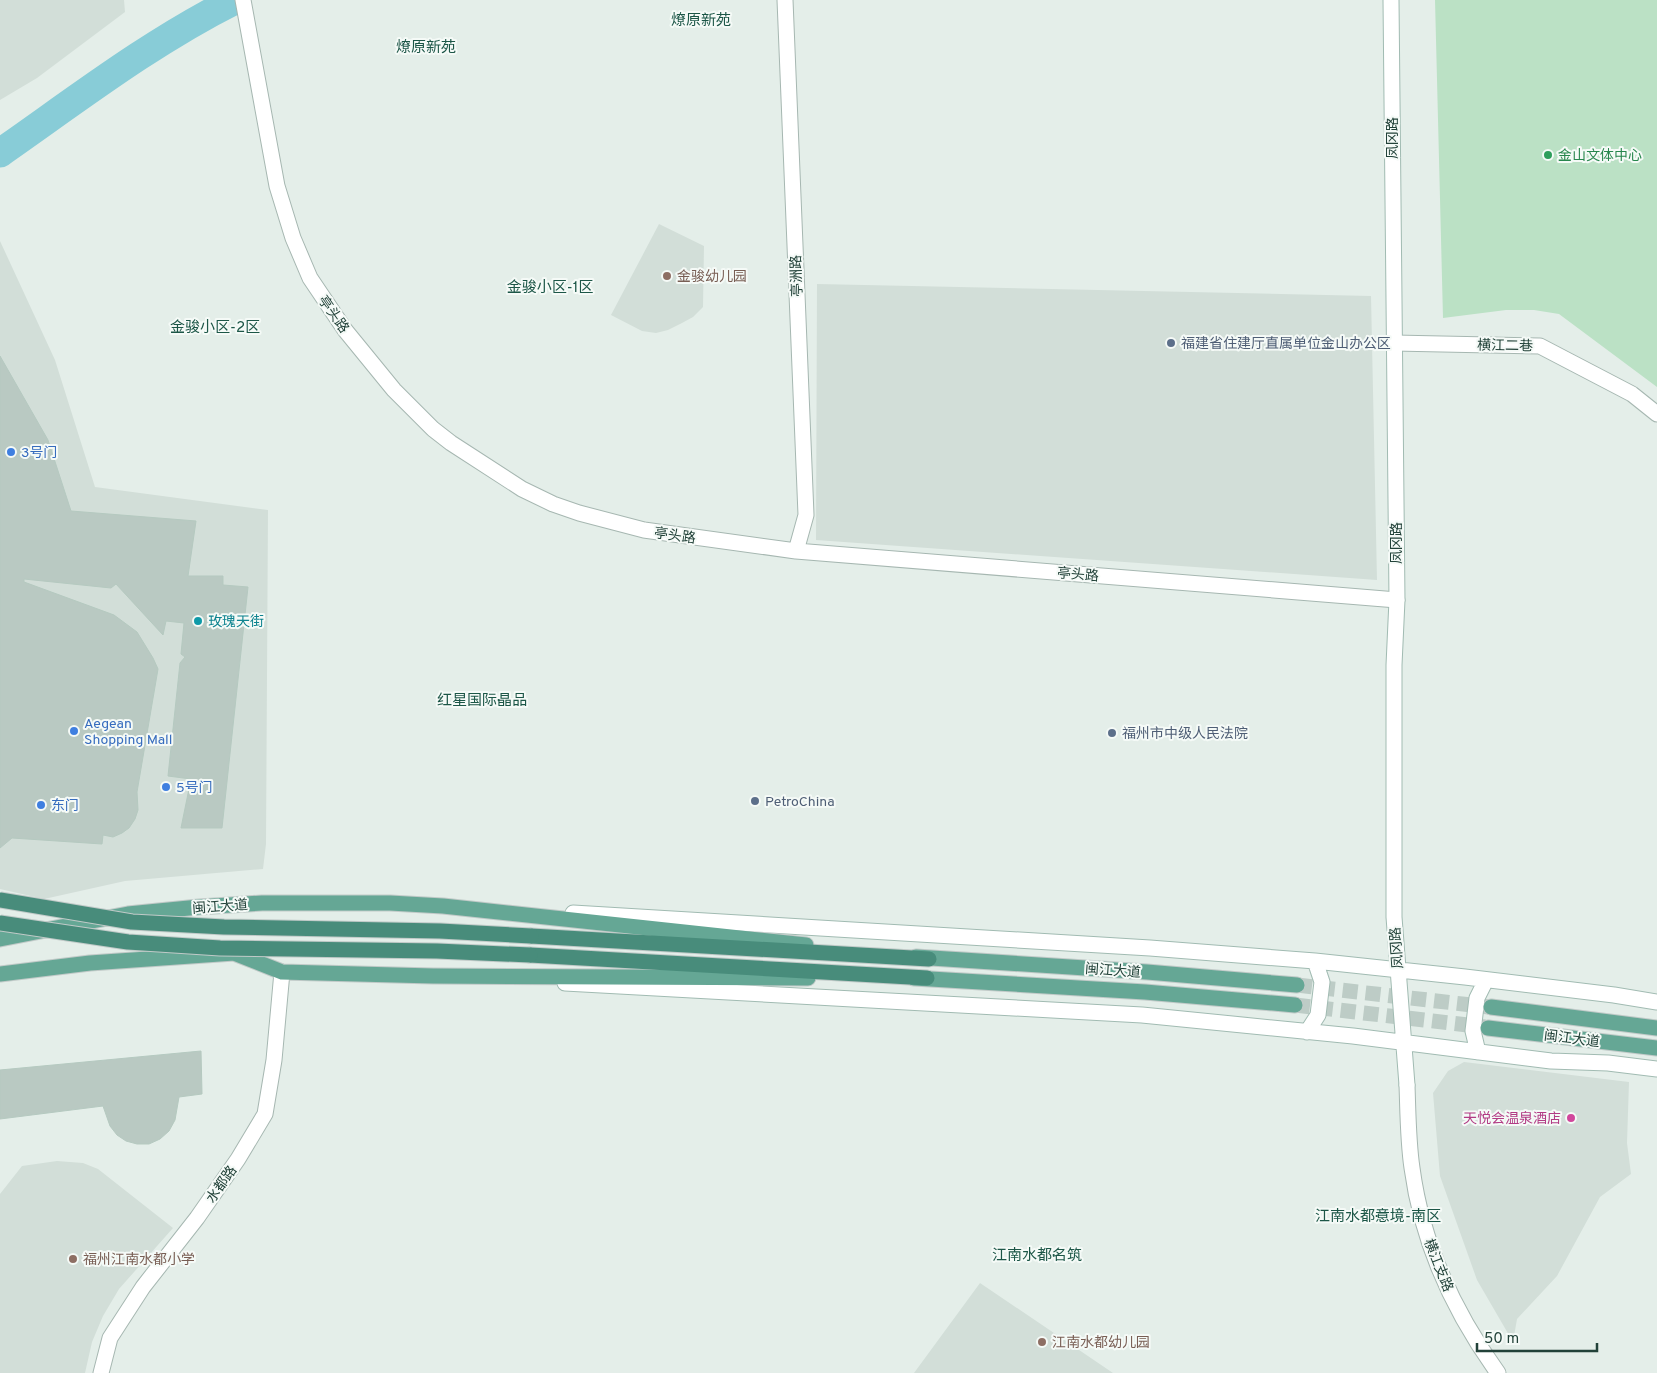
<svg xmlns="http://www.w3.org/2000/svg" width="1657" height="1373" viewBox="0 0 1657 1373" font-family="Overpass,'Noto Sans SC',sans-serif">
<rect width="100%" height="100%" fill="#e4eee9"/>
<!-- built -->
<path fill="#d2ded8" d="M0,0H124L125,12L37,78L0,100Z
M659,224L704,246L703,307L693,317L682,323L668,330L656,333L642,331L611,315Z
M0,241L55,360L95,487L268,510L266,844L263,869L125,881L44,899L0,889Z
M817,284L1371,296L1377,580L816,540Z
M1464,1062L1629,1082L1627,1143L1631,1174L1600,1197L1557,1276L1517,1319L1513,1342L1477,1280L1440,1176L1433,1093L1448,1071Z
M57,1161L83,1163L98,1169L173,1228L119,1289L103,1316L92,1342L85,1373H0V1194L22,1166Z
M980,1283L1113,1373H914Z"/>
<!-- pitch -->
<path fill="#bbe1c5" d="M1435,0H1657V387L1559,314L1534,310H1506L1443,318Z"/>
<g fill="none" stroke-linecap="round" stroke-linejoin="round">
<!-- river -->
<path stroke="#88ccd7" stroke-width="29" d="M0,153C76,100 151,42 235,0"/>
</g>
<!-- building -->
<path fill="#b9c9c2" stroke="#b5c9c0" d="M0,356L48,440L71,511L196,521L188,576H223V585L248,587L222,828H181L191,779L168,776L180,663L185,657L181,654L184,623L166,621L163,635L116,584L111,588L24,579V582L114,615L137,632L153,658L158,669L137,792L138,810L135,819L129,828L122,833L113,837L103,835L102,844L12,838L0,848Z
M201,1051L202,1094L179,1097L175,1120L169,1131L160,1139L149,1144H137L126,1141L117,1135L110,1126L103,1106L0,1119V1070Z"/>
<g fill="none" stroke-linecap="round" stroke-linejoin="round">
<!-- primary-tunnel -->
<path stroke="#bdccc6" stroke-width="15" stroke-dasharray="15 8" stroke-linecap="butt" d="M1297,985L1489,1007
M1295,1005L1485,1027"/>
<!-- minor casing -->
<g stroke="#a6b7b1" stroke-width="17">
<path id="minor" d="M1394,343L1540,346L1632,394L1657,414"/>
</g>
<!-- tertiary casing -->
<g stroke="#a6b7b1" stroke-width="17">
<path id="tertiary" d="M243,0L277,186L293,238L310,278L345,330L394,390L433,429L451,443L522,489L553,504L579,513L644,530L796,551L1397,600
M785,0L806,515L796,551
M1407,1085C1408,1113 1408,1141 1412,1168C1422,1243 1454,1312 1498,1373
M101,1373L110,1338L143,1287L197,1218L238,1159L265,1114L274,1060L282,972"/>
</g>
<!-- secondary casing -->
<g stroke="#a1bbb2" stroke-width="17">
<path id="secondary" d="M1391,0L1397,600L1394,665V917L1407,1085
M573,913L1150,948L1315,961L1465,977L1614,995L1657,1002
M565,983L1142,1015L1353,1036L1551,1061L1608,1063L1657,1069
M1307,1032L1318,1015L1322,982L1315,961
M1478,1052L1473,1031L1477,998L1486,980"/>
</g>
<!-- primary casing -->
<g stroke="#c1cac8" stroke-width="17">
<path id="primary" d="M0,939L128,914L199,907L262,903H390L443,906L806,945
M916,957L1147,972L1297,985
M0,974L90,963L234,953L282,972L433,976L808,978
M914,978L1145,992L1295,1005
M1491,1007L1657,1028
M1488,1028L1657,1048"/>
</g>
<!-- trunk casing -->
<g stroke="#c1cac8" stroke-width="17">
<path id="trunk" d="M531,936L929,959
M530,955L927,978"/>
</g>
<!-- minor -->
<use href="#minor" stroke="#fff" stroke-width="15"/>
<!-- tertiary -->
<use href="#tertiary" stroke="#fff" stroke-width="15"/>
<!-- secondary -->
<use href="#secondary" stroke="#fff" stroke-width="15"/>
<!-- primary -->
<use href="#primary" stroke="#65a795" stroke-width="15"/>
<!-- trunk -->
<use href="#trunk" stroke="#488c7b" stroke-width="15"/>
<!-- trunk-bridge casing -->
<g stroke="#c1cac8" stroke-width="17" stroke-linecap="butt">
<path id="trunk-bridge" d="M0,900L132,922L224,927L440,931L531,936
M0,923L128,942L220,948L437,951L530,955"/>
</g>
<!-- trunk-bridge -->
<use href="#trunk-bridge" stroke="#488c7b" stroke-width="15"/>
</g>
<!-- markers -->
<circle fill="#2e9e5b" stroke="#f5faf7" stroke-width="2" cx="1548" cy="155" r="5"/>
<g fill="#8d6e63" stroke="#f5faf7" stroke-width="2">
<circle cx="667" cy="276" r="5"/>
<circle cx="73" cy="1259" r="5"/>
<circle cx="1042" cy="1342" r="5"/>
</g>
<g fill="#5c6f8a" stroke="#f5faf7" stroke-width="2">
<circle cx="1171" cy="343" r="5"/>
<circle cx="1112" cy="733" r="5"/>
<circle cx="755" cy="801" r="5"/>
</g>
<g fill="#3f7fe0" stroke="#f5faf7" stroke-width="2">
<circle cx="11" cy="452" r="5"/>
<circle cx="74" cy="731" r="5"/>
<circle cx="166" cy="787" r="5"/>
<circle cx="41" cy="805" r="5"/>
</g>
<circle fill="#0f9aa8" stroke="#f5faf7" stroke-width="2" cx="198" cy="621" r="5"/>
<circle fill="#d1479c" stroke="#f5faf7" stroke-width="2" cx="1571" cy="1118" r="5"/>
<g text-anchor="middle" stroke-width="4" stroke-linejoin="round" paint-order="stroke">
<!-- street labels -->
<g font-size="14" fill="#224239" stroke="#f5faf7">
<text transform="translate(1392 138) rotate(-90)" y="5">凤冈路</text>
<text transform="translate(796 276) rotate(-92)" y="5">亭洲路</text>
<text transform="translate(334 314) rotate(55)" y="5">亭头路</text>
<text transform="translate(1505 345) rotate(1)" y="5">横江二巷</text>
<text transform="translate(675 535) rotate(8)" y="5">亭头路</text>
<text transform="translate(1396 543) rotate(-90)" y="5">凤冈路</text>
<text transform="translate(1078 574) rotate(5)" y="5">亭头路</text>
<text transform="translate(220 906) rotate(-4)" y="5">闽江大道</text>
<text transform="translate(1396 948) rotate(-94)" y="5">凤冈路</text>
<text transform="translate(1113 970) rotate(4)" y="5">闽江大道</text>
<text transform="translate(1572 1038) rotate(7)" y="5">闽江大道</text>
<text transform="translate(221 1184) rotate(-55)" y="5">水都路</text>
<text transform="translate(1439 1265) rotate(68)" y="5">横江支路</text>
</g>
<!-- leisure labels -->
<g font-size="14" fill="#27864d" stroke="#f5faf7" text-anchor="start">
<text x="1558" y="160">金山文体中心</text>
</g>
<!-- education labels -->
<g font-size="14" fill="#785e54" stroke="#f5faf7" text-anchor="start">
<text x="677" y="281">金骏幼儿园</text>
<text x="83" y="1264">福州江南水都小学</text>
<text x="1052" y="1347">江南水都幼儿园</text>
</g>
<!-- service labels -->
<g font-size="14" fill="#4e5e75" stroke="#f5faf7" text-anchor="start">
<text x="1181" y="348">福建省住建厅直属单位金山办公区</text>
<text x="1122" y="738">福州市中级人民法院</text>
<text x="765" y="806">PetroChina</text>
</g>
<!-- shop labels -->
<g font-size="14" fill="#366cbe" stroke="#f5faf7" text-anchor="start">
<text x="21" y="457">3号门</text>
<text x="84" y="728">Aegean<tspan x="84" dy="16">Shopping Mall</tspan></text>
<text x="176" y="792">5号门</text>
<text x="51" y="810">东门</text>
</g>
<!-- culture labels -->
<g font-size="14" fill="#0d838f" stroke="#f5faf7" text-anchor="start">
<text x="208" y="626">玫瑰天街</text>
</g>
<!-- hotel labels -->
<g font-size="14" fill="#b23c85" stroke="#f5faf7" text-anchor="end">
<text x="1561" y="1123">天悦会温泉酒店</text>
</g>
<!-- neighbourhood labels -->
<g font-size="15" fill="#1c5647" stroke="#f5faf7">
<text x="701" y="25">燎原新苑</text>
<text x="426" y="52">燎原新苑</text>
<text x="550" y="292">金骏小区-1区</text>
<text x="215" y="332">金骏小区-2区</text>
<text x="482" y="705">红星国际·晶品</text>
<text x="1378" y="1221">江南水都·意境-南区</text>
<text x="1037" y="1260">江南水都·名筑</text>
</g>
</g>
<!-- scale -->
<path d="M1477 1343v8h120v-8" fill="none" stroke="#224239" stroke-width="2.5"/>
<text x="1484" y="1343" font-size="15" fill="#224239" stroke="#f5faf7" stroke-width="4" paint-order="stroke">50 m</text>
</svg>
